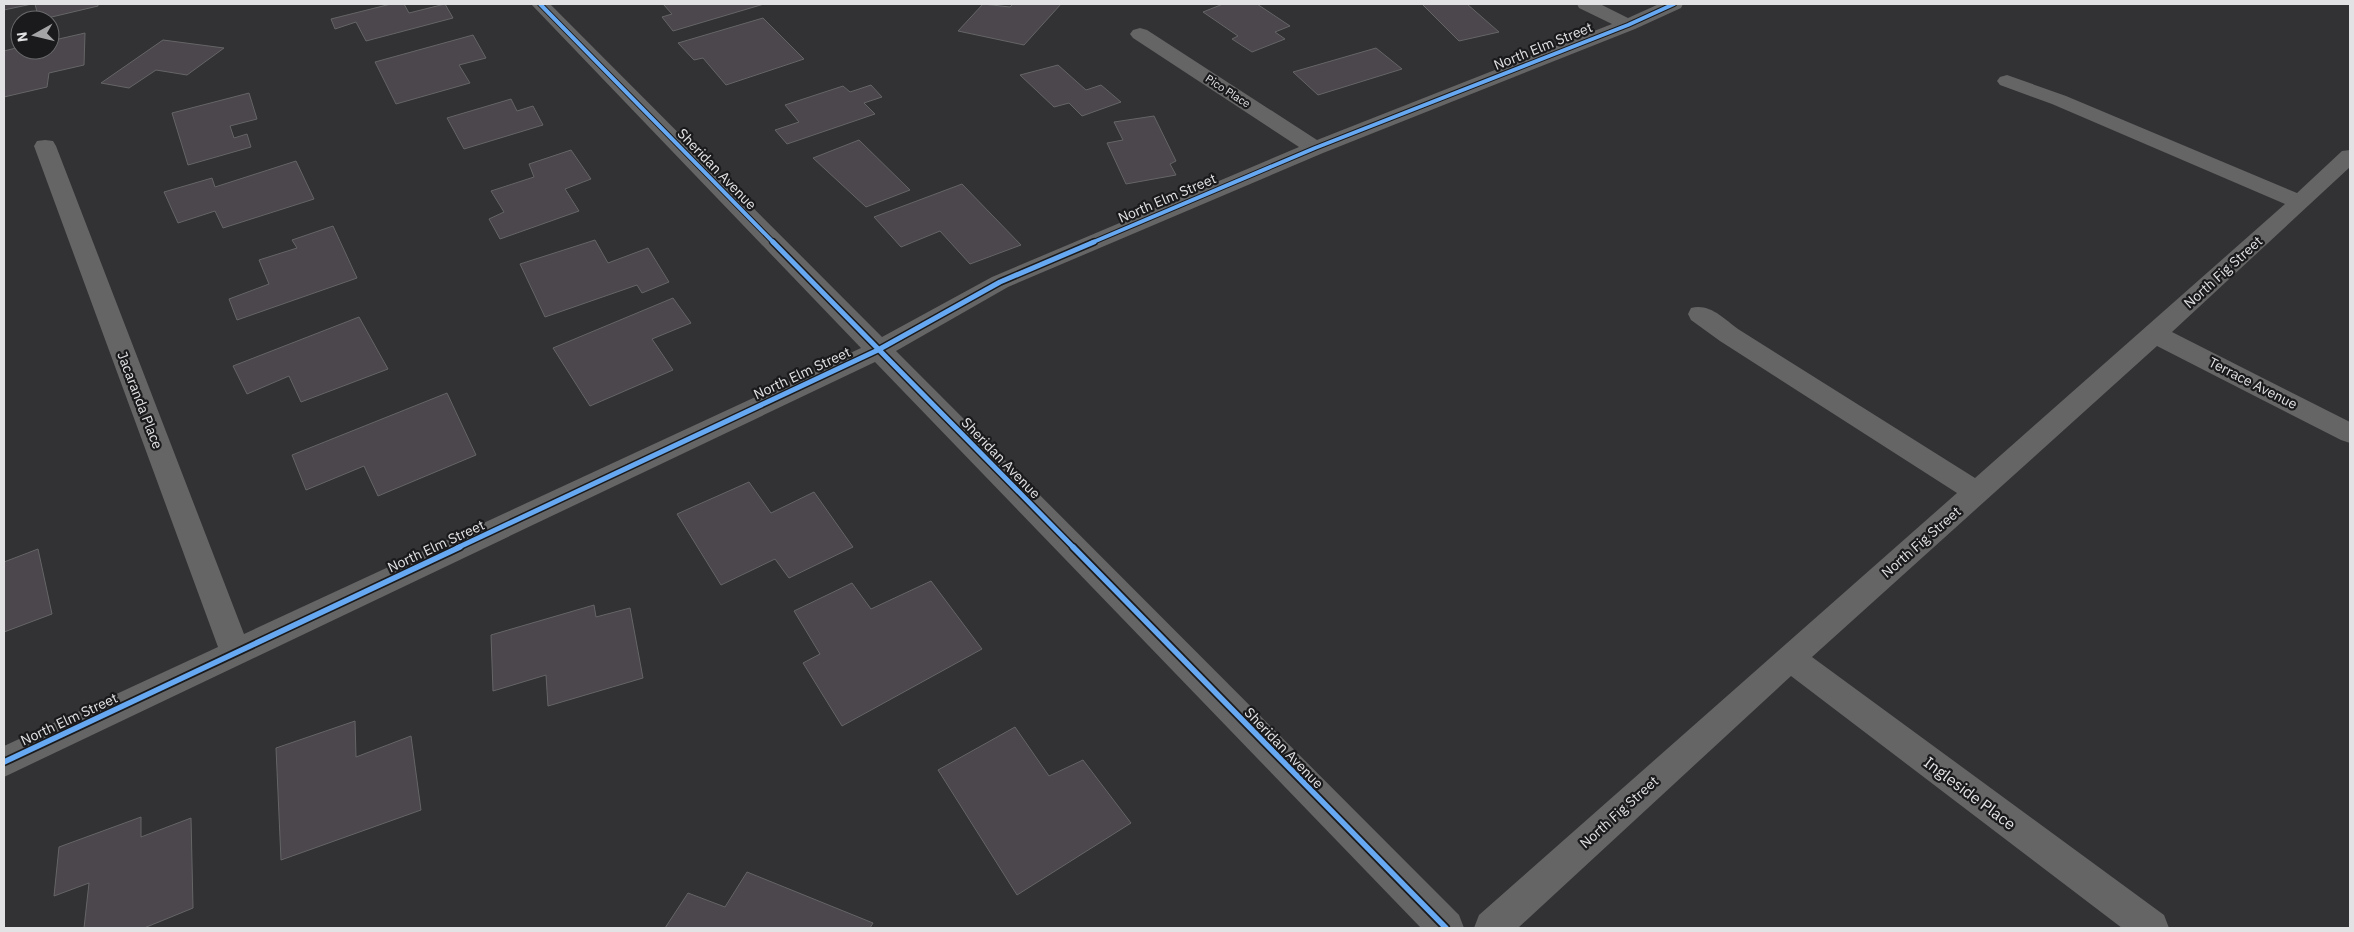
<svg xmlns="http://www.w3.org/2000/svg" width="2354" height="932" viewBox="0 0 2354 932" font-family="'IBM Plex Sans',sans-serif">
<rect width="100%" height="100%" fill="#323235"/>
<!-- building -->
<path fill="#4c464d" stroke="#656566" d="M4,4H32L4,10Z
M35,4H98V6L39,20Z
M391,4H404L409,13L445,4L453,18L366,41L356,22L335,29L331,19Z
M663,4H764L673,31L662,17L672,14Z
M983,4L1010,7L1013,4H1061L1024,45L958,31Z
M1223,4H1257L1290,26L1275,32L1285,39L1252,52L1232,39L1238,36L1203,12Z
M1422,4H1471H1467L1499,32L1459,41Z
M763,18L804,59L726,85L703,58L694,60L678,43Z
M85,33L84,65L49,73L47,87L4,97V51L20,47V50H50V41Z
M473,35L486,58L459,65L470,83L396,104L375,62Z
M163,40L224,48L187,75L156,70L129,88L101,83Z
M1376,48L1402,69L1318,95L1293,72Z
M1058,65L1086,90L1101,85L1121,102L1082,116L1069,103L1054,107L1020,75Z
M871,85L882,97L864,103L875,114L787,144L775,130L799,122L785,105L843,86L850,92Z
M249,93L257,119L230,126L234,138L247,134L251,147L188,165L172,113Z
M511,99L517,111L533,106L543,125L464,149L447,118Z
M1154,116L1176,161L1170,164L1176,175L1126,184L1107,143L1123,140L1114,122Z
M859,140L910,190L866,207L813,158Z
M571,150L591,179L565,189L579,211L500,239L489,219L504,212L491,191L534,177L529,164Z
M296,161L314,199L223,228L215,211L178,223L164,192L212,178L215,187Z
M962,184L1021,245L970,264L940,231L901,247L874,217Z
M333,226L357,278L237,320L229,299L269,284L259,260L297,248L292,240Z
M595,240L608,263L648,248L669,282L642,293L637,285L545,317L520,264Z
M673,298L691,323L652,339L673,370L590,406L553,348Z
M359,317L388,369L301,402L289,376L247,394L233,366Z
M447,393L476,455L378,496L364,466L306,490L292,455Z
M749,482L771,513L814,492L853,547L789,578L775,559L721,585L677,514Z
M38,549L52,614L4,632V562Z
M931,581L982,649L842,726L803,663L820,654L794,611L852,583L871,609Z
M594,605L596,617L630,608L643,678L548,706L546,675L493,691L491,635Z
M355,721L356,757L411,736L421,810L281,860L276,748Z
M1015,727L1049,776L1083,760L1131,823L1017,895L938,770Z
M141,817V837L191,818L193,908L144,928H84L89,883L54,896L59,847Z
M747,872L873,923L870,928H665L688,893L725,907Z"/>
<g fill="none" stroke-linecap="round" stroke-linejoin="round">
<!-- minor -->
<path fill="#666565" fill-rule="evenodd" d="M531,4H550L882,337L992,277L1299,147L1133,38L1130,34L1133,30L1140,28L1147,30L1317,140L1612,24L1579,8L1577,4H1600L1628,18L1659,4H1683L1681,8L1635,29L1323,153L1008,287L896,351L1459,915L1464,928H1421L875,362L4,777V746L218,647L34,146L37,141L45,140L53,141L56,146L244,634L861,348Z
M2007,75L2066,96L2297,193L2342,151L2350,150V167L2172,332L2350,422V443L2341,440L2157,346L1812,657L2164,915L2169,928H2122L1791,676L1518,928H1474L1479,915L1957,493L1720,341L1691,320L1688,314L1691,308C1710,303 1724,319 1738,329L1975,478L2285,204L2052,104L2000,85L1997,81L2000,77Z"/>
<!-- cycleway-far2 casing -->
<g stroke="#1a1a1c" stroke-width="6">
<path id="cycleway-far2" d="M540,4L774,243
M1091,243L1315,148L1628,25L1674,4"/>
</g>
<!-- cycleway-far1 casing -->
<g stroke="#1a1a1c" stroke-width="8">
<path id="cycleway-far1" d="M773,242L1074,548
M457,548L878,350L1000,282L1094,242"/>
</g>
<!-- cycleway casing -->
<g stroke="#1a1a1c" stroke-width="9">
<path id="cycleway" d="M1073,547L1446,928
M4,762L460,547"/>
</g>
<!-- cycleway-far2 -->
<use href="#cycleway-far2" stroke="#66a8f1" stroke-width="4"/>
<!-- cycleway-far1 -->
<use href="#cycleway-far1" stroke="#66a8f1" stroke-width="5"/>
<!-- cycleway -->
<use href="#cycleway" stroke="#66a8f1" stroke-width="5.5"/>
</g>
<g text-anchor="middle" stroke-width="4.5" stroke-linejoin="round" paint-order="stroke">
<!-- far-street labels -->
<g font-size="11" fill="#e2e2e5" stroke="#1a1a1c">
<text transform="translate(1228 91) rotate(33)" y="4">Pico Place</text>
</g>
<!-- street labels -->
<g font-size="14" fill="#e2e2e5" stroke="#1a1a1c">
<text transform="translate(1543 46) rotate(-22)" y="5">North Elm Street</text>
<text transform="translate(717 169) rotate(46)" y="5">Sheridan Avenue</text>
<text transform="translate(1167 198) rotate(-23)" y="5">North Elm Street</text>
<text transform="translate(2223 272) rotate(-42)" y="5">North Fig Street</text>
<text transform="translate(802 373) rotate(-25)" y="5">North Elm Street</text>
<text transform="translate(2253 383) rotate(27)" y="5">Terrace Avenue</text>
<text transform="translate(140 400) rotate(69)" y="5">Jacaranda Place</text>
<text transform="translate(1001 458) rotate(46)" y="5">Sheridan Avenue</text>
<text transform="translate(1921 542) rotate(-41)" y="5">North Fig Street</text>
<text transform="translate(436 546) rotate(-25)" y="5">North Elm Street</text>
<text transform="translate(69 719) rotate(-25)" y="5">North Elm Street</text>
<text transform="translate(1284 748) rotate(46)" y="5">Sheridan Avenue</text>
<text transform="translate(1619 812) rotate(-42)" y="5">North Fig Street</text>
</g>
<!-- near-street labels -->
<g font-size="16" fill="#e2e2e5" stroke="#1a1a1c">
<text transform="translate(1970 793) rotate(37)" y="6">Ingleside Place</text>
</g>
</g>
<!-- border -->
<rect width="2354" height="932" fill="none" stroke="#e2e2e5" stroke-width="10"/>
<!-- north arrow -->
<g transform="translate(35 35) rotate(262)"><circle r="24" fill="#1a1a1c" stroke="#6a6a6c"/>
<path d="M0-4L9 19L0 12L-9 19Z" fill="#a4a4a7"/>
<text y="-8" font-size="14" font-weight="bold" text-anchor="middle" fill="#e2e2e5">N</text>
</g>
</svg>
